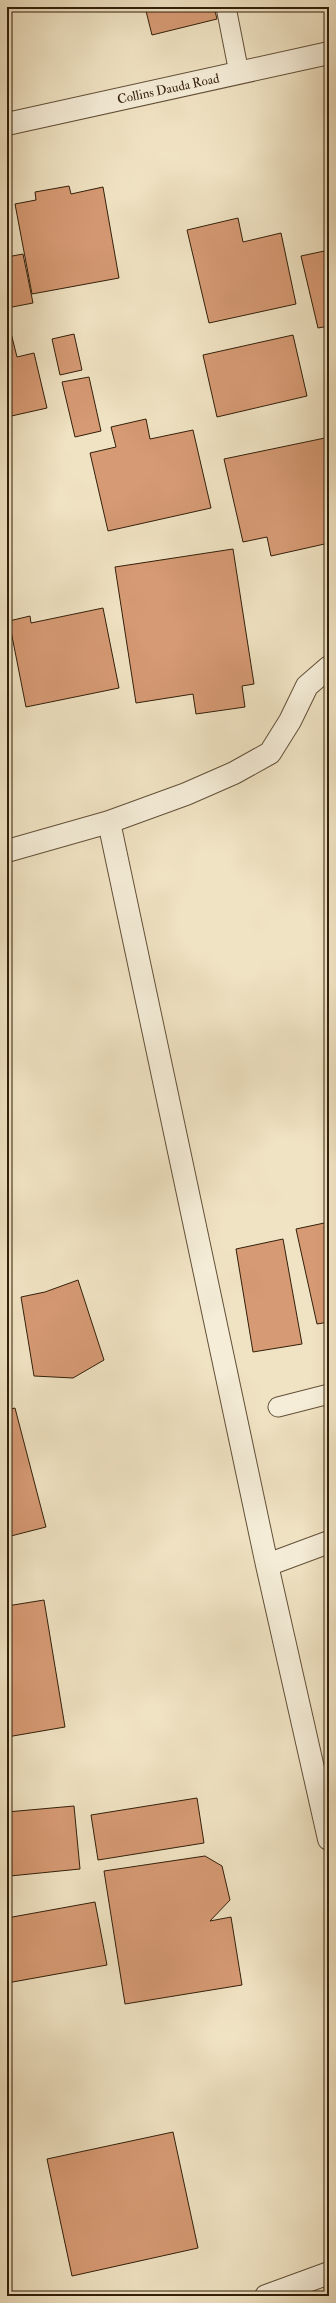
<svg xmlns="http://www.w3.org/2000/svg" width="336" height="2303" viewBox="0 0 336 2303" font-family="'IM FELL Double Pica',serif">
<rect width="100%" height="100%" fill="#f0e3c3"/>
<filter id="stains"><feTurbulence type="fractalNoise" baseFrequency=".005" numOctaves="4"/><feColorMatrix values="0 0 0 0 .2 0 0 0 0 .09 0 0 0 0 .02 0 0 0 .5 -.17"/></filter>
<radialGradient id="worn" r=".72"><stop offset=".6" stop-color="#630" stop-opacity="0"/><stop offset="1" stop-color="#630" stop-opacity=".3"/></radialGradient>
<!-- building -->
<path fill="#d69a74" stroke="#321f09" d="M145,7H214L217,19L152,35Z
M69,186L71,194L103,187L119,278L32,294L15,204L36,200L35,192Z
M238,218L243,242L281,233L296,304L209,323L187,230Z
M329,250V326L318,328L301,256Z
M23,254L33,303L7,308V257Z
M11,333L17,357L34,353L47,408L7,417V334Z
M74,334L82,370L60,375L52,339Z
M293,335L307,396L217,417L203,355Z
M89,377L101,431L75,437L62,382Z
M146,419L150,439L193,430L211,508L108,531L90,453L116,447L111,427Z
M325,438L329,455V543L271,556L267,537L243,542L224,459Z
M233,549L254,684L242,686L245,707L196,714L193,694L136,703L115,567Z
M103,608L119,688L26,707L9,621L30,616L31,623Z
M329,1222V1322L317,1324L296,1229Z
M283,1239L302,1344L253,1352L236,1249Z
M78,1280L104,1360L73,1378L34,1376L21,1297L45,1292Z
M15,1408L46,1527L7,1537V1410Z
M44,1600L65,1727L7,1737V1606Z
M197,1798L204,1843L98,1860L91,1815Z
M74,1806L80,1869L10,1876L7,1812Z
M205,1856L222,1866L230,1900L210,1921L231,1917L242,1985L125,2004L104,1871Z
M95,1902L107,1965L7,1983V1918Z
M173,2132L198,2248L72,2276L47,2159Z"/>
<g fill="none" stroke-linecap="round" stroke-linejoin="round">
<!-- lane casing -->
<g stroke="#625038" stroke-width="21">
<path id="lane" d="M226,7L239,73
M278,1407L329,1394"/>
</g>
<!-- street casing -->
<g stroke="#625038" stroke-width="24">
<path id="street" d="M7,124L329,53
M109,822L267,1565L329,1839
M7,851L109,822L186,794L234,773L270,753L290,721L307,686L329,667
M267,1565L329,1542
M266,2296L329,2273"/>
</g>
<!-- lane -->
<use href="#lane" stroke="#f5edd8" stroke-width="19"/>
<!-- street -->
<use href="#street" stroke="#f5edd8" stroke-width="22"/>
</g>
<g text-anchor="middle" stroke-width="3.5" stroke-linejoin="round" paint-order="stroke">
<!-- street labels -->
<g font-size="13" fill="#321f09" stroke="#f5edd8">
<text transform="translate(168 88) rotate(-12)" y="5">Collins Dauda Road</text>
</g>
</g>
<!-- margin -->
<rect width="336" height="2303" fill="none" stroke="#f0e3c3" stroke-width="24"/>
<rect x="8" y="8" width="320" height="2287" fill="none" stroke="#321f09" stroke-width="2"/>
<rect x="12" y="12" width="312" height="2279" fill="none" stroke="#321f09"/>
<rect width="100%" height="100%" filter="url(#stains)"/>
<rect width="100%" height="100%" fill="url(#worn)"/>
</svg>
